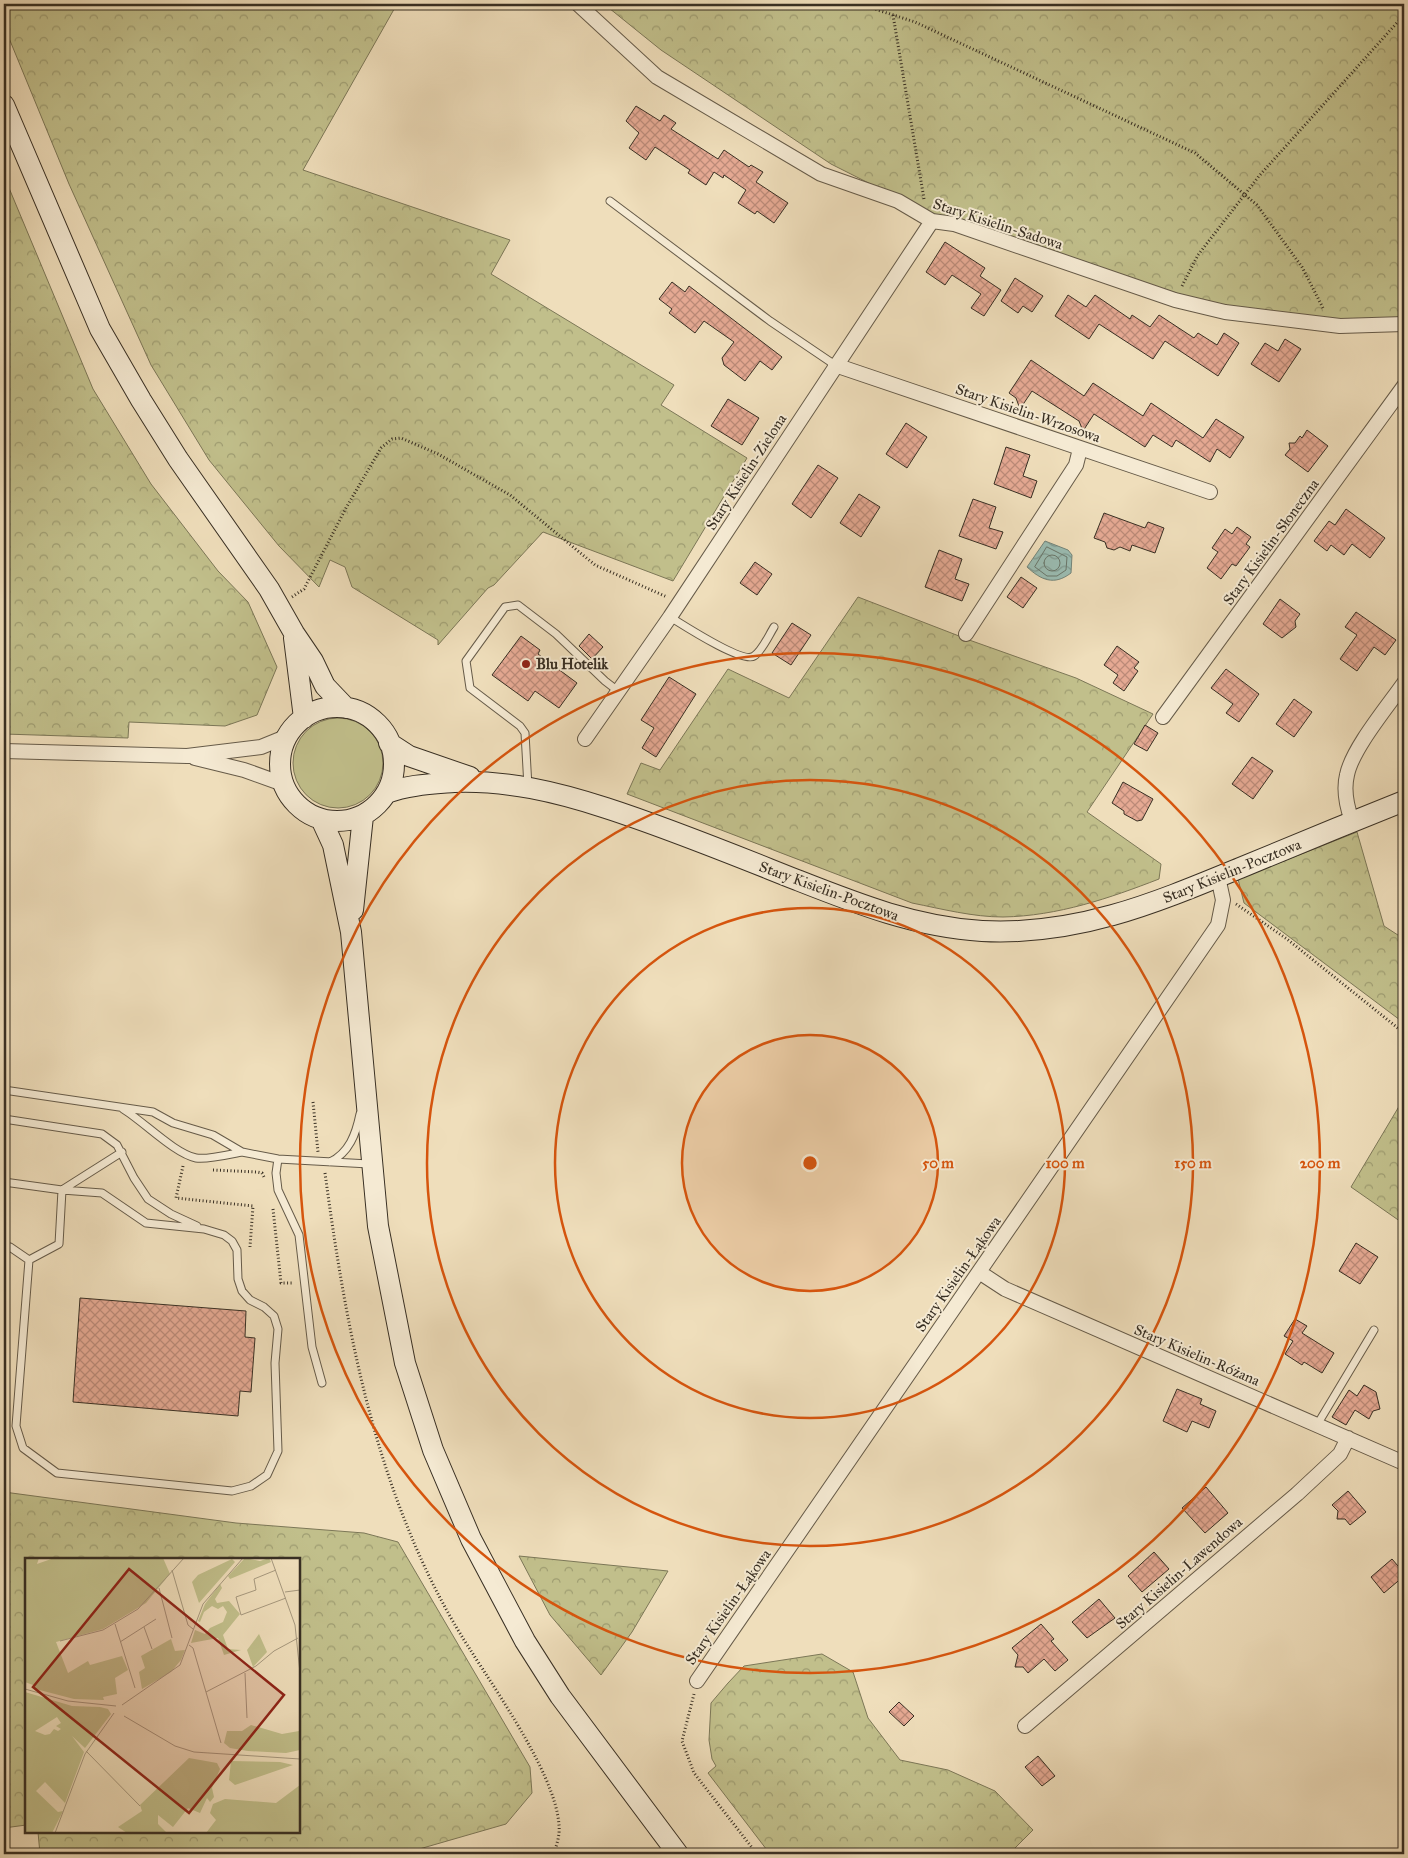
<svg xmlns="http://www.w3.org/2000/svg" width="1408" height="1858" viewBox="0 0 1408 1858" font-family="'IM FELL Great Primer',serif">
<defs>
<pattern id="forest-crowns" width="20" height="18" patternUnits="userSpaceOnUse" patternTransform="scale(1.25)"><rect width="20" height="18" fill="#c1bf8b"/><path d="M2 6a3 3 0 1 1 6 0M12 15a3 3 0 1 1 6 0" fill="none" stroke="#9e9c71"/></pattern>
<pattern id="water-waves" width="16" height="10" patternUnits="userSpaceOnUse" patternTransform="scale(1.25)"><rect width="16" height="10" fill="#9abcb2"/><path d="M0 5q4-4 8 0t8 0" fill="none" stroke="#7f9990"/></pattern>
<pattern id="building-cross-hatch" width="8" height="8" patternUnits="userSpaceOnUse" patternTransform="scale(1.25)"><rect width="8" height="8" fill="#e5a993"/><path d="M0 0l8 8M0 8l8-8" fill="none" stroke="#bb8a78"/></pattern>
</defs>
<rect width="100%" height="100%" fill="#efdebb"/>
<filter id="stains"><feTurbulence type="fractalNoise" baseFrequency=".004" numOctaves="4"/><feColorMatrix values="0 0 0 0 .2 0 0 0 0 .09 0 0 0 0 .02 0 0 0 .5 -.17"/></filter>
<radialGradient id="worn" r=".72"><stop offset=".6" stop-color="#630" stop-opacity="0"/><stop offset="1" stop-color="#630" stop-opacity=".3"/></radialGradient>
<!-- grass -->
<path fill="#c1bf8b" stroke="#7c7757" d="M293 763a45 45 0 1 1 90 0a45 45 0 1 1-90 0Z"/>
<!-- forest -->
<path fill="url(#forest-crowns)" stroke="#7c7757" d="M4,4H397L303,170L510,240L491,274L674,385L661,405L747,458L673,581L543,532L494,585L488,588L438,645V640L352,587L345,567L330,560L319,587L279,546L209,460L151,365L69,184L4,26Z
M604,4H1404V323H1271L934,216L831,164L661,50Z
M4,176L93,389L151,484L218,571L248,602L277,667L257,715L225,726L129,722L128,738L4,734Z
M858,597L972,641L1076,678L1153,714L1087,812L1161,864L1159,879C1110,898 1058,916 1003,917C973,917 942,909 912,903L627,794L641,763L660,770L728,669L789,698Z
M1357,832L1384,926L1404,939V1023L1244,903L1238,879Z
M1404,1098V1224L1351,1187Z
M4,1492L236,1523L364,1533L398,1542L530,1767L532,1793L506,1824L402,1854H40L38,1832H299V1559H26V1825L4,1828Z
M519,1556L668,1571L632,1632L601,1675L550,1615Z
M822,1654L853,1672L868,1718L900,1760L948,1770L995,1791L1033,1830L1009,1854H770L708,1773L716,1766L712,1759L709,1740L711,1703L728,1683L744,1666Z"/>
<!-- water -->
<path fill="url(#water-waves)" stroke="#738479" d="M1045,541L1068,550L1072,555L1071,573C1054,586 1041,580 1027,567Z"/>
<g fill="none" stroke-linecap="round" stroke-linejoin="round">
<!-- shore -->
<path stroke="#69766a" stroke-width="1" d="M1047,547L1067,557L1066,570L1057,576H1047L1035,567Z
M1044 563a8 8 0 1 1 16 0a8 8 0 1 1-16 0Z"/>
</g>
<!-- building -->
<path fill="url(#building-cross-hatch)" stroke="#382f23" d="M636,106L660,121L664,115L676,123L671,129L718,159L724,150L749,167L751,165L763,172L756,182L788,203L774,223L757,211L755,214L738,203L746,190L724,175L723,178L714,172L706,185L688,173L690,170L655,147L646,160L629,148L639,133L626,121Z
M945,242L985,268L980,276L1001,290L984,316L971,308L981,294L952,275L945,285L926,272Z
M1015,278L1043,296L1032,312L1023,306L1018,313L1001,301Z
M672,282L685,292L689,286L782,357L772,370L760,361L745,381L724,365L722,358L734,342L704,321L695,333L669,313L672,309L659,299Z
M1068,295L1086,307L1095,295L1130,319L1132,315L1150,327L1159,315L1194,338L1198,333L1217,345L1224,333L1239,343L1218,376L1165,341L1153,359L1099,324L1089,339L1055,316Z
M1285,339L1301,349L1279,382L1251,364L1265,343L1278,351Z
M1031,360L1084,396L1093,383L1143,416L1151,403L1203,438L1216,419L1244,437L1230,458L1217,449L1210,462L1176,440L1172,447L1153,435L1145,447L1094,414L1083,431L1079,421L1032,391L1020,409L1016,398L1009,393Z
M728,399L759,418L742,445L711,426Z
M906,423L927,437L907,468L886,454Z
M1307,430L1328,446L1308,472L1285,455L1290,449L1289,443H1295L1300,436L1302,438Z
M1006,447L1030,455L1023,476L1037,481L1031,498L994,484Z
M818,465L838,478L811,518L792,504Z
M859,494L880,507L861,537L840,523Z
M973,499L996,507L989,528L1003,532L996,549L959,536Z
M1346,509L1385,538L1370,558L1352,544L1344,555L1331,545L1327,551L1314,541L1329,521L1335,525Z
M1104,513L1145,528L1148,522L1164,528L1155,553L1132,545L1130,551L1120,547L1114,550L1107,548L1105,542L1094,538Z
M1237,527L1251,537L1246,544L1250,547L1236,566L1232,564L1221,579L1207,568L1218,552L1212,548L1225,529L1232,534Z
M939,550L962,559L955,579L969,584L962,601L925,587Z
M755,562L772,574L757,595L740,583Z
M1021,577L1037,588L1023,608L1007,597Z
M1280,599L1300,614L1295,621L1296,627L1282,638L1263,624Z
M1356,612L1396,640L1385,655L1374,647L1357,671L1340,659L1357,635L1345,627Z
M792,623L811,635L791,665L772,653Z
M589,634L603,647L592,659L579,646Z
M521,636L540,650L538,654L577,683L559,708L535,691L528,701L492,675Z
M1117,646L1139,662L1134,668L1138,671L1124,691L1113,683L1118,675L1104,665Z
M1226,669L1259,694L1239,722L1226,713L1233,704L1211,688Z
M669,677L696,694L656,757L642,748L654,728L641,720Z
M1294,699L1312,712L1294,737L1276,724Z
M1145,725L1158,733L1147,751L1134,744Z
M1252,757L1273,771L1253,799L1232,784Z
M1123,782L1153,799L1142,820L1137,821L1124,814V811L1112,803Z
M1356,1243L1378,1257L1360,1284L1339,1271Z
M80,1298L246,1311L245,1337L255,1338L251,1392L240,1391L238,1416L73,1402Z
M1295,1319L1307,1326L1302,1333L1334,1353L1322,1373L1304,1362L1302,1365L1285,1354L1293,1341L1284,1336Z
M1364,1385L1376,1392L1380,1409L1373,1411L1369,1419L1355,1410L1346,1425L1332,1417L1349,1390L1357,1396Z
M1177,1389L1202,1399L1200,1404L1216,1411L1209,1428L1192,1421L1187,1432L1163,1421Z
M1206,1487L1228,1513L1205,1533L1182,1508Z
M1348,1491L1366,1512L1350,1525L1345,1519H1337L1338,1511L1332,1505Z
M1154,1552L1169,1569L1142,1592L1128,1576Z
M1392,1559L1404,1573V1576L1384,1593L1371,1577Z
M1099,1599L1115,1618L1087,1638L1072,1622Z
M1041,1624L1054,1639L1051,1641L1068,1660L1055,1671L1044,1659L1028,1673L1023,1667H1015L1018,1655L1012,1648Z
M899,1702L914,1716L904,1726L889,1712Z
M1038,1756L1055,1776L1042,1786L1025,1767Z"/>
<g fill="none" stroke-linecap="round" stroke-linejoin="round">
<!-- lane casing -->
<g stroke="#665b49" stroke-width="9">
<path id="lane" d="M610,201L770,321L835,365
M670,617C683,625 743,664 754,656C762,651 769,635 774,627
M528,787L525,733L520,726L470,688L466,661L505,607L518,605L556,634L605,681L618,691
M4,1090L153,1112L173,1123L213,1135L242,1152L278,1159L369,1164
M123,1109C143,1121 175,1154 196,1158C207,1160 231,1154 242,1152
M4,1119L102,1134L117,1145L134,1178L148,1199L171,1214L197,1226
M278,1159L276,1173L278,1190L299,1235L312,1347L322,1383
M330,1162C349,1153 356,1134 360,1114
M4,1182L62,1190L102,1193L146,1223L204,1229L224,1235L232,1241L237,1250L238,1279L242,1291L250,1300L264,1307L274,1316L278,1329L275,1363L278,1451L267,1475L251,1486L232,1491L57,1473L23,1448L16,1426L29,1260L59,1244L62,1190
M62,1190L122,1152
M4,1246L10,1247L29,1260
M1317,1425L1374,1330"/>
</g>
<!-- street casing -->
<g stroke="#665b49" stroke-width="16">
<path id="street" d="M578,4L657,77L821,174L898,201L932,221L954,224L1175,300L1225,312L1340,326L1404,324
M835,365L1210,492
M966,634L1076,465L1080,449
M1163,717L1404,386
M585,739L670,617L932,221
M4,751L187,756L261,747L288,736
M195,758L244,770L283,784
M1352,821C1347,807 1343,791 1347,775C1352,749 1388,706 1404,683
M979,1272L1005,1289L1404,1463
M697,1681L1218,925L1223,900L1218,877
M1025,1726L1297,1494L1340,1454L1348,1438"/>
</g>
<!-- secondary casing -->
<g stroke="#382f23" stroke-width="22">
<path id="secondary" d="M4,105L100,329L141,400L178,459L269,589L294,633L313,661L325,686L346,708
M294,638L304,718
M280 764a57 57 0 1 1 114 0a57 57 0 1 1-114 0Z
M389,743L409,756L470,777
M386,793C408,785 430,784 454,782C507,780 557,792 606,808C671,829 734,855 797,880C858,904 916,927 982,931C1077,936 1155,903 1240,868C1295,845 1349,823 1404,801
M321,819L333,845L351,932L378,1226L405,1363L433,1450L471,1539L525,1641L560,1696L678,1854
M353,910L363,816"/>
</g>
<!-- path -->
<path stroke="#382f23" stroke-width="3" stroke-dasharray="1 2.5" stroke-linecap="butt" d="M859,4L915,22L1195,153L1257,205L1302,267L1324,310
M893,15L924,199
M1182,286L1198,255L1259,176L1404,15
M292,597L304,589L346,508L381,448L392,439L401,438L438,454L510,495L595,565L667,597
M1236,904L1287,939L1404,1033
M313,1102L318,1152
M183,1166L176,1198L253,1206L250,1247
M213,1170L257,1172L262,1173L264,1177
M325,1173C346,1329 375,1487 455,1625C484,1675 555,1769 559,1825C560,1834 557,1846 553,1854
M273,1209L281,1283H293
M694,1694L682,1741L694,1773L757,1854"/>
<!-- lane -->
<use href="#lane" stroke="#f5ead3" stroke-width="7"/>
<!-- street -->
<use href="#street" stroke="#f5ead3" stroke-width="14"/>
<!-- secondary -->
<use href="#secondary" stroke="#f5ead3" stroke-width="20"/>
</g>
<!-- distance rings -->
<circle cx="810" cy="1163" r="128" fill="#d6550e" fill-opacity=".12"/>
<g fill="none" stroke="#d6550e" stroke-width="2.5">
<circle cx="810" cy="1163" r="128"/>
<circle cx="810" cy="1163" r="255"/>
<circle cx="810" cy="1163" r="383"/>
<circle cx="810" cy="1163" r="510"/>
</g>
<!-- markers -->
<circle fill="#8f2418" stroke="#f5ead3" stroke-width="2" cx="526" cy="664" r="5"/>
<g text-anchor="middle" stroke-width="4" stroke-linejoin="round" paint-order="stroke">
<!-- street labels -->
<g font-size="15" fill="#382f23" stroke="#f5ead3">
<text transform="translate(998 224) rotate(18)" y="5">Stary Kisielin-Sadowa</text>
<text transform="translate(1028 413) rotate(19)" y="5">Stary Kisielin-Wrzosowa</text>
<text transform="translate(746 472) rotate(-57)" y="5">Stary Kisielin-Zielona</text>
<text transform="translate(1271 542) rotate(-54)" y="5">Stary Kisielin-Słoneczna</text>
<text transform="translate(1232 871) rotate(-22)" y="5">Stary Kisielin-Pocztowa</text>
<text transform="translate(829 891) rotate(20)" y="5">Stary Kisielin-Pocztowa</text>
<text transform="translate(958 1274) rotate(-55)" y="5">Stary Kisielin-Łąkowa</text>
<text transform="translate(1197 1355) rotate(23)" y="5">Stary Kisielin-Różana</text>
<text transform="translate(1179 1573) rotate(-41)" y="5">Stary Kisielin-Lawendowa</text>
<text transform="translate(728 1607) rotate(-55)" y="5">Stary Kisielin-Łąkowa</text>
</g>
<!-- poi labels -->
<g font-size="15" font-weight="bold" fill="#382f23" stroke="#f5ead3" text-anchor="start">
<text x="536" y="669">Blu Hotelik</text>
</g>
</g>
<!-- overview -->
<g transform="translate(25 1558)">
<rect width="275" height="275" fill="#efdebb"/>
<path d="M0,0H14L12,6L29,0H138L145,16L121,45L78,71L31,84L43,115L63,103L65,107L97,98L103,112L90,120L92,136L78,139L79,142L49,141L7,130L8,127L0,124ZM220,0L235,3L244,0L246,4L205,21L203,18ZM195,26L197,30L190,41L192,45L204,43L215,56L198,77L203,91L216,92L199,97L193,80L166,85L170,72L180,76L185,70L198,64L202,54L198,48L193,51L187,48L179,54L175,64L173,63L180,46ZM234,76L242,94L228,109L222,92ZM146,81L150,93L160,92L156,102L146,114L117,131L114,114L120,110L116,98ZM0,134L47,148L75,149L83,151L86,156L60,190L47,178L59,194L40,245L20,224L11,233L33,254L38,253L27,275H0ZM32,159L36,165L31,168L36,171L33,173L29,171L25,176L20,177L10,173ZM226,167L257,176L274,173L275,192L261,195L223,193L205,190L199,185L202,173H217ZM164,200L192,205L195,211L187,230L189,239L185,244L182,240L175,255L163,250L148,269L133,257V266L142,275H102L93,269L117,253L115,247ZM206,203L255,204L268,207L210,227L204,222ZM275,227V275H181L191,262L185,255L188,246L200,241L251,245Z" fill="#c1bf8b" fill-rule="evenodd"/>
<path d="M207,1L210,4L174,45L167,24L173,17Z" fill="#c1bf8b"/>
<path fill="none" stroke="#a6987e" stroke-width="1" d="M246,0L270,67L275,115M147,12L163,67L168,71M251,12L229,21L231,32L211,39L216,57L261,40M134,30L147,80M260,34L275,32M90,66L110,130M119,69L127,91M35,83L78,72L113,51L159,0M95,84L131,61M164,87L168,90L196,185M220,115L222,160M0,131L43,143L91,148M181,134L231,108L249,93L273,80M97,147L155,107L178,46L218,0M99,158L150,188L169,194L275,201M61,193L115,248M30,275L60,196L89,155"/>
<path fill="#8f2418" fill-opacity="0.15" stroke="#8f2418" stroke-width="2.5" d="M104,11L259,137L164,255L8,129Z"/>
<rect width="275" height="275" fill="none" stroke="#382f23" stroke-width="2.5"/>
</g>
<circle cx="810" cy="1163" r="8" fill="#d6550e" stroke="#f5ead3" stroke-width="2.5"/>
<g font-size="15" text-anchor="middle" font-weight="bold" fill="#d6550e" stroke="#f5ead3" stroke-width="4" stroke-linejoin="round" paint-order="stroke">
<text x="938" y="1168">50 m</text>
<text x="1065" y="1168">100 m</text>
<text x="1193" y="1168">150 m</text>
<text x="1320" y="1168">200 m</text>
</g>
<!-- margin -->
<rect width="1408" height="1858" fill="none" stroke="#efdebb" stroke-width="20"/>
<rect x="5" y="5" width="1398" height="1848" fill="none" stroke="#382f23" stroke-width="2.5"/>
<rect x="10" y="10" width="1388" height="1838" fill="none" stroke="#382f23"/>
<rect width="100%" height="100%" filter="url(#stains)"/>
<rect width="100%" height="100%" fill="url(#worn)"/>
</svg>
